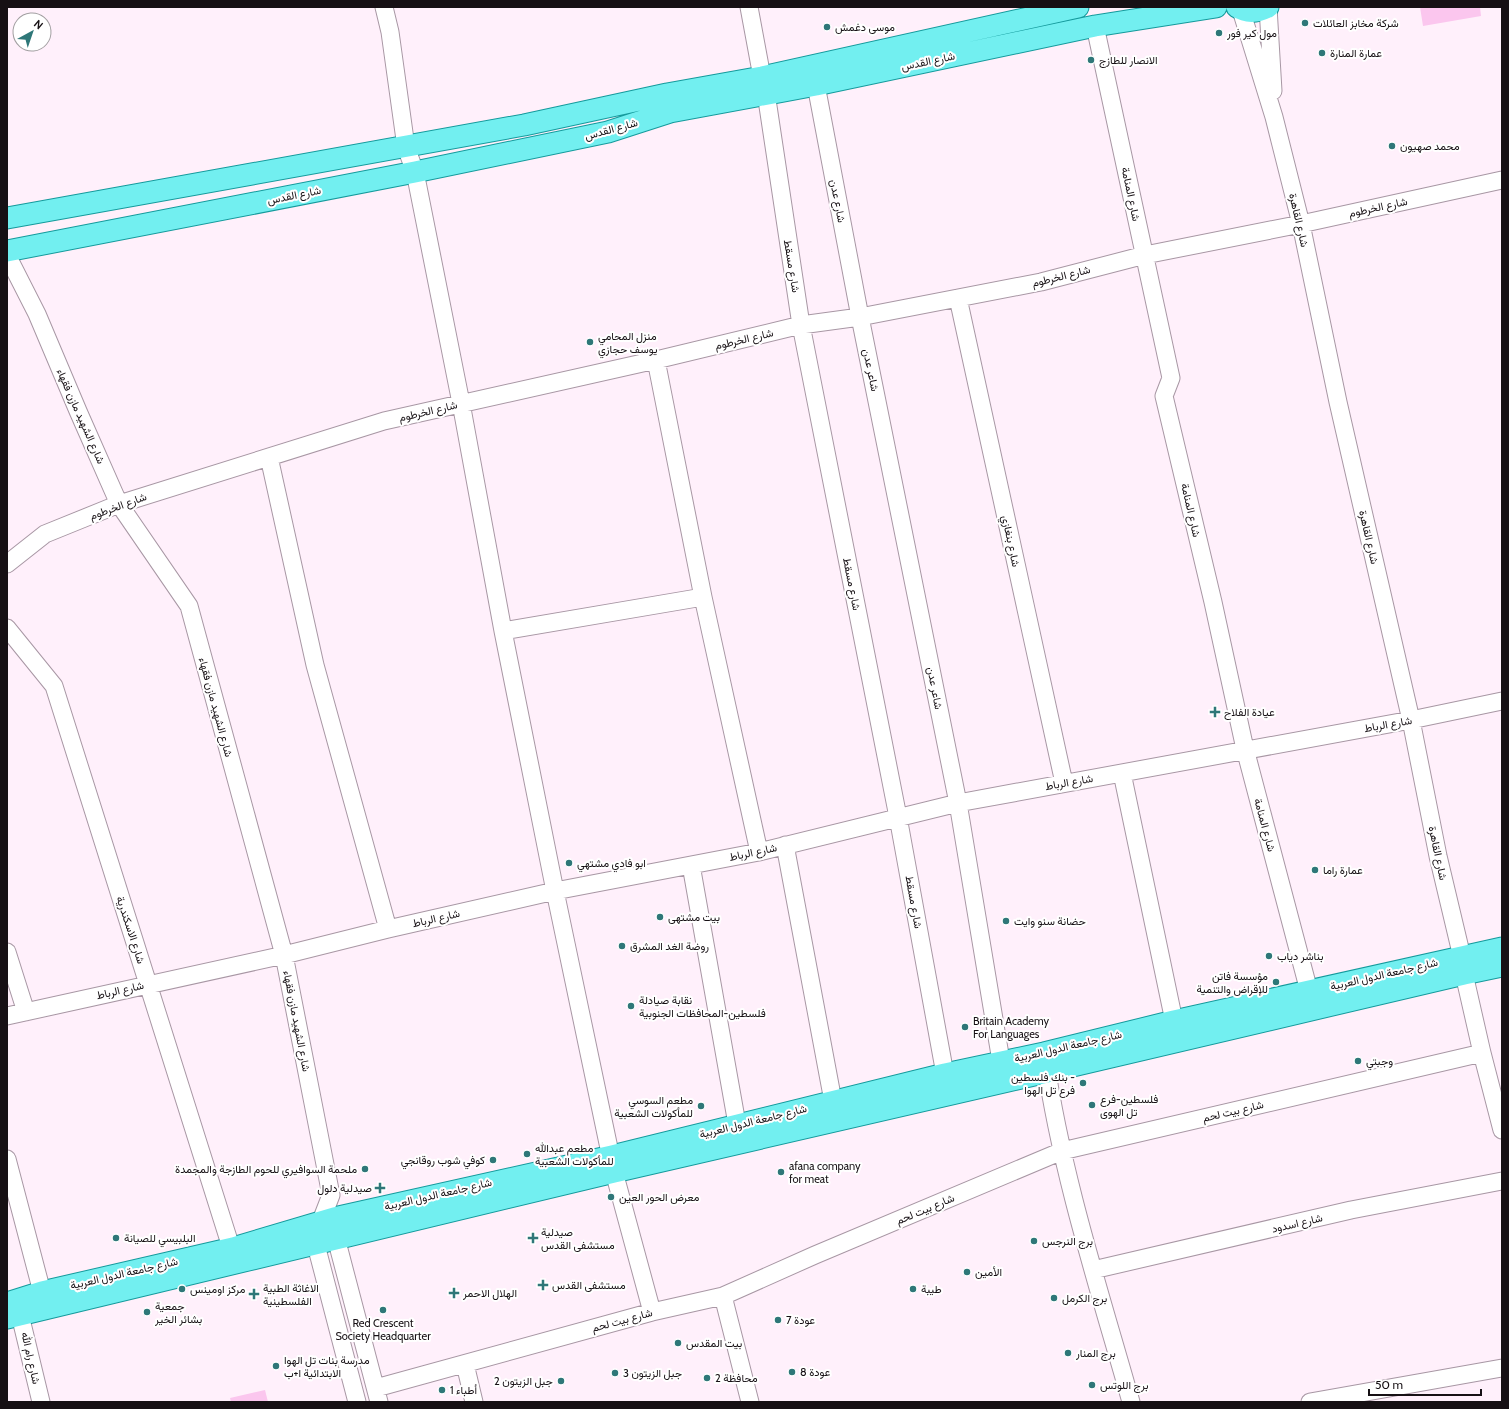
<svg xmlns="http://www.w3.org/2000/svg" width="1509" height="1409" viewBox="0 0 1509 1409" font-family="Cabin,Vazirmatn,sans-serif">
<rect width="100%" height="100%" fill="#fff0fb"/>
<!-- garden -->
<path fill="#fbc6ee" d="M1420,7H1480L1481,16L1423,26Z
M265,1390L268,1402H231L230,1398Z"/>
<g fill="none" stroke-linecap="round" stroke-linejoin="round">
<!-- minor casing -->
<g stroke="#a897a4" stroke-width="19">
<path id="minor" d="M384,7L390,32L406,147L415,172L461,403L503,631L555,891L614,1172L652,1312
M749,7L762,77
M1268,7L1273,91
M1241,10L1274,117L1301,224L1338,402L1411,720L1438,856L1462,957
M1095,26L1171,378L1164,396L1213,602L1245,749L1309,991
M816,85L860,317L958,803L1001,1061
M766,93L801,325L898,817L945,1074
M7,255L37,314L78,411L119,504L189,606L284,955L331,1195L319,1226L316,1245L357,1402
M958,298L1064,783
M656,360L703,597L759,852
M269,457L315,665L388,929
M7,564L45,534L119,504L384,421L656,360L801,325L860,317L1041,282L1145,255L1301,224L1502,180
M7,628L54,686L230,1244
M503,631L703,597
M1122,773L1174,1021
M785,845L833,1101
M691,865L737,1124
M7,952L26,1012
M1464,974L1482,1053L1502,1130
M7,1016L284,955L388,929L555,891L759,852L958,803L1411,720L1502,701
M1045,1059C1062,1176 1099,1289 1131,1402
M7,1159L42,1292
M334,1226L336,1238L379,1402
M1093,1270L1351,1210L1502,1181
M723,1296L750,1402
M20,1315L41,1402
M465,1364L474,1402
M376,1388L652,1312L723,1296L815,1255L1062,1151L1482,1053
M1310,1402L1502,1368"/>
</g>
<!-- major casing -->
<g stroke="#159a9c" stroke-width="23">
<path id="major" d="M1237,7C1248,14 1258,12 1268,7
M7,218L524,125L667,94L762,77L1078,7
M7,251L415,172L608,132L670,112L816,85L1095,26L1216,7
M7,1303L42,1292L233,1248L334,1218L612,1156L945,1074L1044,1053L1174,1021L1502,948
M7,1318L614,1172L1047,1072L1464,974L1502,966"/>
</g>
<!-- minor -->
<use href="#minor" stroke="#fff" stroke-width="17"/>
<!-- major -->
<use href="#major" stroke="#72eff0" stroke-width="21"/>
</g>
<!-- markers -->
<g fill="#2e7778" stroke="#fff" stroke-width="1.5">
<circle cx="1305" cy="23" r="4"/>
<circle cx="827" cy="27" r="4"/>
<circle cx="1219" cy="33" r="4"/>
<circle cx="1322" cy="53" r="4"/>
<circle cx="1091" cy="60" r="4"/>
<circle cx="1392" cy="146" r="4"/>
<circle cx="590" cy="342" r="4"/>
<path d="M1213 706h4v4h4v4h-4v4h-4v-4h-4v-4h4z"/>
<circle cx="569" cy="863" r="4"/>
<circle cx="1315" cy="870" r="4"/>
<circle cx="660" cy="917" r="4"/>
<circle cx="1006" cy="921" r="4"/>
<circle cx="622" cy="946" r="4"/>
<circle cx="1269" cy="956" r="4"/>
<circle cx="1276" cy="982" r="4"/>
<circle cx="631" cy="1006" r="4"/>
<circle cx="965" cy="1027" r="4"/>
<circle cx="1358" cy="1061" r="4"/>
<circle cx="1083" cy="1083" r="4"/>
<circle cx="1092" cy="1105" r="4"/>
<circle cx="701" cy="1106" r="4"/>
<circle cx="527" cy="1154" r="4"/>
<circle cx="493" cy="1160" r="4"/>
<circle cx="365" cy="1169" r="4"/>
<circle cx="781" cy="1172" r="4"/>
<path d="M378 1182h4v4h4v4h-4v4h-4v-4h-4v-4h4z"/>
<circle cx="611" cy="1197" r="4"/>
<circle cx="116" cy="1238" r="4"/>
<path d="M531 1232h4v4h4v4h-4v4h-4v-4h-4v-4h4z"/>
<circle cx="1034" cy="1241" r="4"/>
<circle cx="967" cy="1272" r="4"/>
<path d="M541 1279h4v4h4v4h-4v4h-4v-4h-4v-4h4z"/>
<circle cx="182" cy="1289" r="4"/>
<circle cx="913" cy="1289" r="4"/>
<path d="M452 1287h4v4h4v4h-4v4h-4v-4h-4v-4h4z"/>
<path d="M252 1288h4v4h4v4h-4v4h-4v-4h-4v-4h4z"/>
<circle cx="1054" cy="1298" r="4"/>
<circle cx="383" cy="1310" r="4"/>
<circle cx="147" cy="1312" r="4"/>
<circle cx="778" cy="1320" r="4"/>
<circle cx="678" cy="1343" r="4"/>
<circle cx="1068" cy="1353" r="4"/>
<circle cx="276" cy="1366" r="4"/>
<circle cx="792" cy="1372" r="4"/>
<circle cx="615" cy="1373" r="4"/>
<circle cx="707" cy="1378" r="4"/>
<circle cx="561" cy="1381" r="4"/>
<circle cx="1092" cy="1385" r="4"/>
<circle cx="442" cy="1390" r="4"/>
</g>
<g text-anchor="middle" stroke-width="4" stroke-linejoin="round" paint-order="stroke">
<!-- poi labels -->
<g font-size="11" fill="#161014" stroke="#fff" text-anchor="start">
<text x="1313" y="27">شركة مخابز العائلات</text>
<text x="835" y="31">موسى دغمش</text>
<text x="1227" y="37">مول كير فور</text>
<text x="1330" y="57">عمارة المنارة</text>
<text x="1099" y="64">الانصار للطازج</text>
<text x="1400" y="150">محمد صهيون</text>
<text x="598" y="340">منزل المحامي<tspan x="598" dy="13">يوسف حجازي</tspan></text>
<text x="1224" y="716">عيادة الفلاح</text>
<text x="577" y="867">ابو فادي مشتهي</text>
<text x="1323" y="874">عمارة راما</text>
<text x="668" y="921">بيت مشتهى</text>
<text x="1014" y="925">حضانة سنو وايت</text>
<text x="630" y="950">روضة الغد المشرق</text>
<text x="1277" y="960">بناشر دياب</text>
<text x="1268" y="980" text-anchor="end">مؤسسة فاتن<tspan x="1268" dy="13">للإقراض والتنمية</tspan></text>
<text x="639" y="1004">نقابة صيادلة<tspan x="639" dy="13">فلسطين-المحافظات الجنوبية</tspan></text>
<text x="973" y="1025">Britain Academy<tspan x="973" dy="13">For Languages</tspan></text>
<text x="1366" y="1065">وجبتي</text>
<text x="1075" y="1081" text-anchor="end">بنك فلسطين -<tspan x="1075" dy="13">فرع تل الهوا</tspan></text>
<text x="1100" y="1103">فلسطين-فرع<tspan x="1100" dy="13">تل الهوى</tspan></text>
<text x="693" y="1104" text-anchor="end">مطعم السوسي<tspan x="693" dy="13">للمأكولات الشعبية</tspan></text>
<text x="535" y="1152">مطعم عبدالله<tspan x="535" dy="13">للمأكولات الشعبية</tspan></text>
<text x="485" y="1164" text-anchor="end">كوفي شوب روقانجي</text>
<text x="789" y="1170">afana company<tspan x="789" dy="13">for meat</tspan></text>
<text x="357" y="1173" text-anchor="end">ملحمة السوافيري للحوم الطازجة والمجمدة</text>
<text x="372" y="1192" text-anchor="end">صيدلية دلول</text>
<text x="619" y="1201">معرض الحور العين</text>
<text x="541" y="1236">صيدلية<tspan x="541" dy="13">مستشفى القدس</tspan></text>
<text x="124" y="1242">البلبيسي للصيانة</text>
<text x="1042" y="1245">برج النرجس</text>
<text x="975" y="1276">الأمين</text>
<text x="552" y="1289">مستشفى القدس</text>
<text x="263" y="1292">الاغاثة الطبية<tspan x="263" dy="13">الفلسطينية</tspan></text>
<text x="190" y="1293">مركز اومينس</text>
<text x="921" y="1293">طيبة</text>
<text x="463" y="1297">الهلال الاحمر</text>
<text x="1062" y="1302">برج الكرمل</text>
<text x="155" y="1310">جمعية<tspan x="155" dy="13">بشائر الخير</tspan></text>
<text x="786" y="1324">عودة 7</text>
<text x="383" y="1327" text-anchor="middle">Red Crescent<tspan x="383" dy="13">Society Headquarter</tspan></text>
<text x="686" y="1347">بيت المقدس</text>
<text x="1076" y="1357">برج المنار</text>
<text x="284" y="1364">مدرسة بنات تل الهوا<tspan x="284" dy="13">الابتدائية ا+ب</tspan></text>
<text x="800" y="1376">عودة 8</text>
<text x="623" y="1377">جبل الزيتون 3</text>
<text x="715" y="1382">محافظة 2</text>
<text x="553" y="1385" text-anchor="end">جبل الزيتون 2</text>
<text x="1100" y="1389">برج اللوتس</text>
<text x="450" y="1394">أطباء 1</text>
</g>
<!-- street labels -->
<g font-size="11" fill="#161014" stroke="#fff">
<text transform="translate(928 61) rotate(-12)" y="4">شارع القدس</text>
<text transform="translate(611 129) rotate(-15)" y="4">شارع القدس</text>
<text transform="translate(1131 194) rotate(78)" y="4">شارع المنامة</text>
<text transform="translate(294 195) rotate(-11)" y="4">شارع القدس</text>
<text transform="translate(838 201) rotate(79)" y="4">شارع عدن</text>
<text transform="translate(1378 207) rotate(-12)" y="4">شارع الخرطوم</text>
<text transform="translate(1299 220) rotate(77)" y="4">شارع القاهرة</text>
<text transform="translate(792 266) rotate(81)" y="4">شارع مسقط</text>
<text transform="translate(1061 276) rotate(-14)" y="4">شارع الخرطوم</text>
<text transform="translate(744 339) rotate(-13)" y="4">شارع الخرطوم</text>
<text transform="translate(871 370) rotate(78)" y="4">شاعر عدن</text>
<text transform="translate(428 411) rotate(-13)" y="4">شارع الخرطوم</text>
<text transform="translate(81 416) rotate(66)" y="4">شارع الشهيد مازن فقهاء</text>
<text transform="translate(118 506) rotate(-20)" y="4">شارع الخرطوم</text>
<text transform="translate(1191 510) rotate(77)" y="4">شارع المنامة</text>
<text transform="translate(1369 537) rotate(77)" y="4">شارع القاهرة</text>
<text transform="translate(1011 541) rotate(78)" y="4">شارع بنغازي</text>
<text transform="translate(852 584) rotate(79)" y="4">شارع مسقط</text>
<text transform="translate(935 688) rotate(79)" y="4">شاعر عدن</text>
<text transform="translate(216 707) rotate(75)" y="4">شارع الشهيد مازن فقهاء</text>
<text transform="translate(1388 724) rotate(-10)" y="4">شارع الرباط</text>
<text transform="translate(1069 782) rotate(-10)" y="4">شارع الرباط</text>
<text transform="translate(1265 825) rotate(75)" y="4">شارع المنامة</text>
<text transform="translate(753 852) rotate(-12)" y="4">شارع الرباط</text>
<text transform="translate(1438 853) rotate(78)" y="4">شارع القاهرة</text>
<text transform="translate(914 902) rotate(80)" y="4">شارع مسقط</text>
<text transform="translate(436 918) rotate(-13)" y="4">شارع الرباط</text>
<text transform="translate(131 930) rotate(72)" y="4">شارع الاسكندرية</text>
<text transform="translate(1384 974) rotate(-13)" y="4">شارع جامعة الدول العربية</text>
<text transform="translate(120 990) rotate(-13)" y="4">شارع الرباط</text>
<text transform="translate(297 1021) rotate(79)" y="4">شارع الشهيد مازن فقهاء</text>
<text transform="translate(1068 1046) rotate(-13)" y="4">شارع جامعة الدول العربية</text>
<text transform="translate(1233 1111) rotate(-13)" y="4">شارع بيت لحم</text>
<text transform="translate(753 1121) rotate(-14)" y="4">شارع جامعة الدول العربية</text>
<text transform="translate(438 1194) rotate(-13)" y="4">شارع جامعة الدول العربية</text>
<text transform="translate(925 1209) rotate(-23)" y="4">شارع بيت لحم</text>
<text transform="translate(1297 1223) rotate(-13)" y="4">شارع اسدود</text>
<text transform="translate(124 1273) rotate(-13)" y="4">شارع جامعة الدول العربية</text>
<text transform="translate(622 1320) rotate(-15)" y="4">شارع بيت لحم</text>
<text transform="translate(31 1358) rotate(77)" y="4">شارع رام الله</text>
</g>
</g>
<!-- border -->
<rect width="1509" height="1409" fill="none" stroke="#161014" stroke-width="16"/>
<!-- north arrow -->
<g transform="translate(32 32) rotate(40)"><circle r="19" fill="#ffffff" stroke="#a29fa1"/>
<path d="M0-3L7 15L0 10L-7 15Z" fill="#2e7778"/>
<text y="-6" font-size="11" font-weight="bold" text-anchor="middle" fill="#161014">N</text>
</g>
<!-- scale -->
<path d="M1369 1389v6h112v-6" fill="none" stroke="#161014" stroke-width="2"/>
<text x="1375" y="1389" font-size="12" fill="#161014" stroke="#ffffff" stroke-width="3" paint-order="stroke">50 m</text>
</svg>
